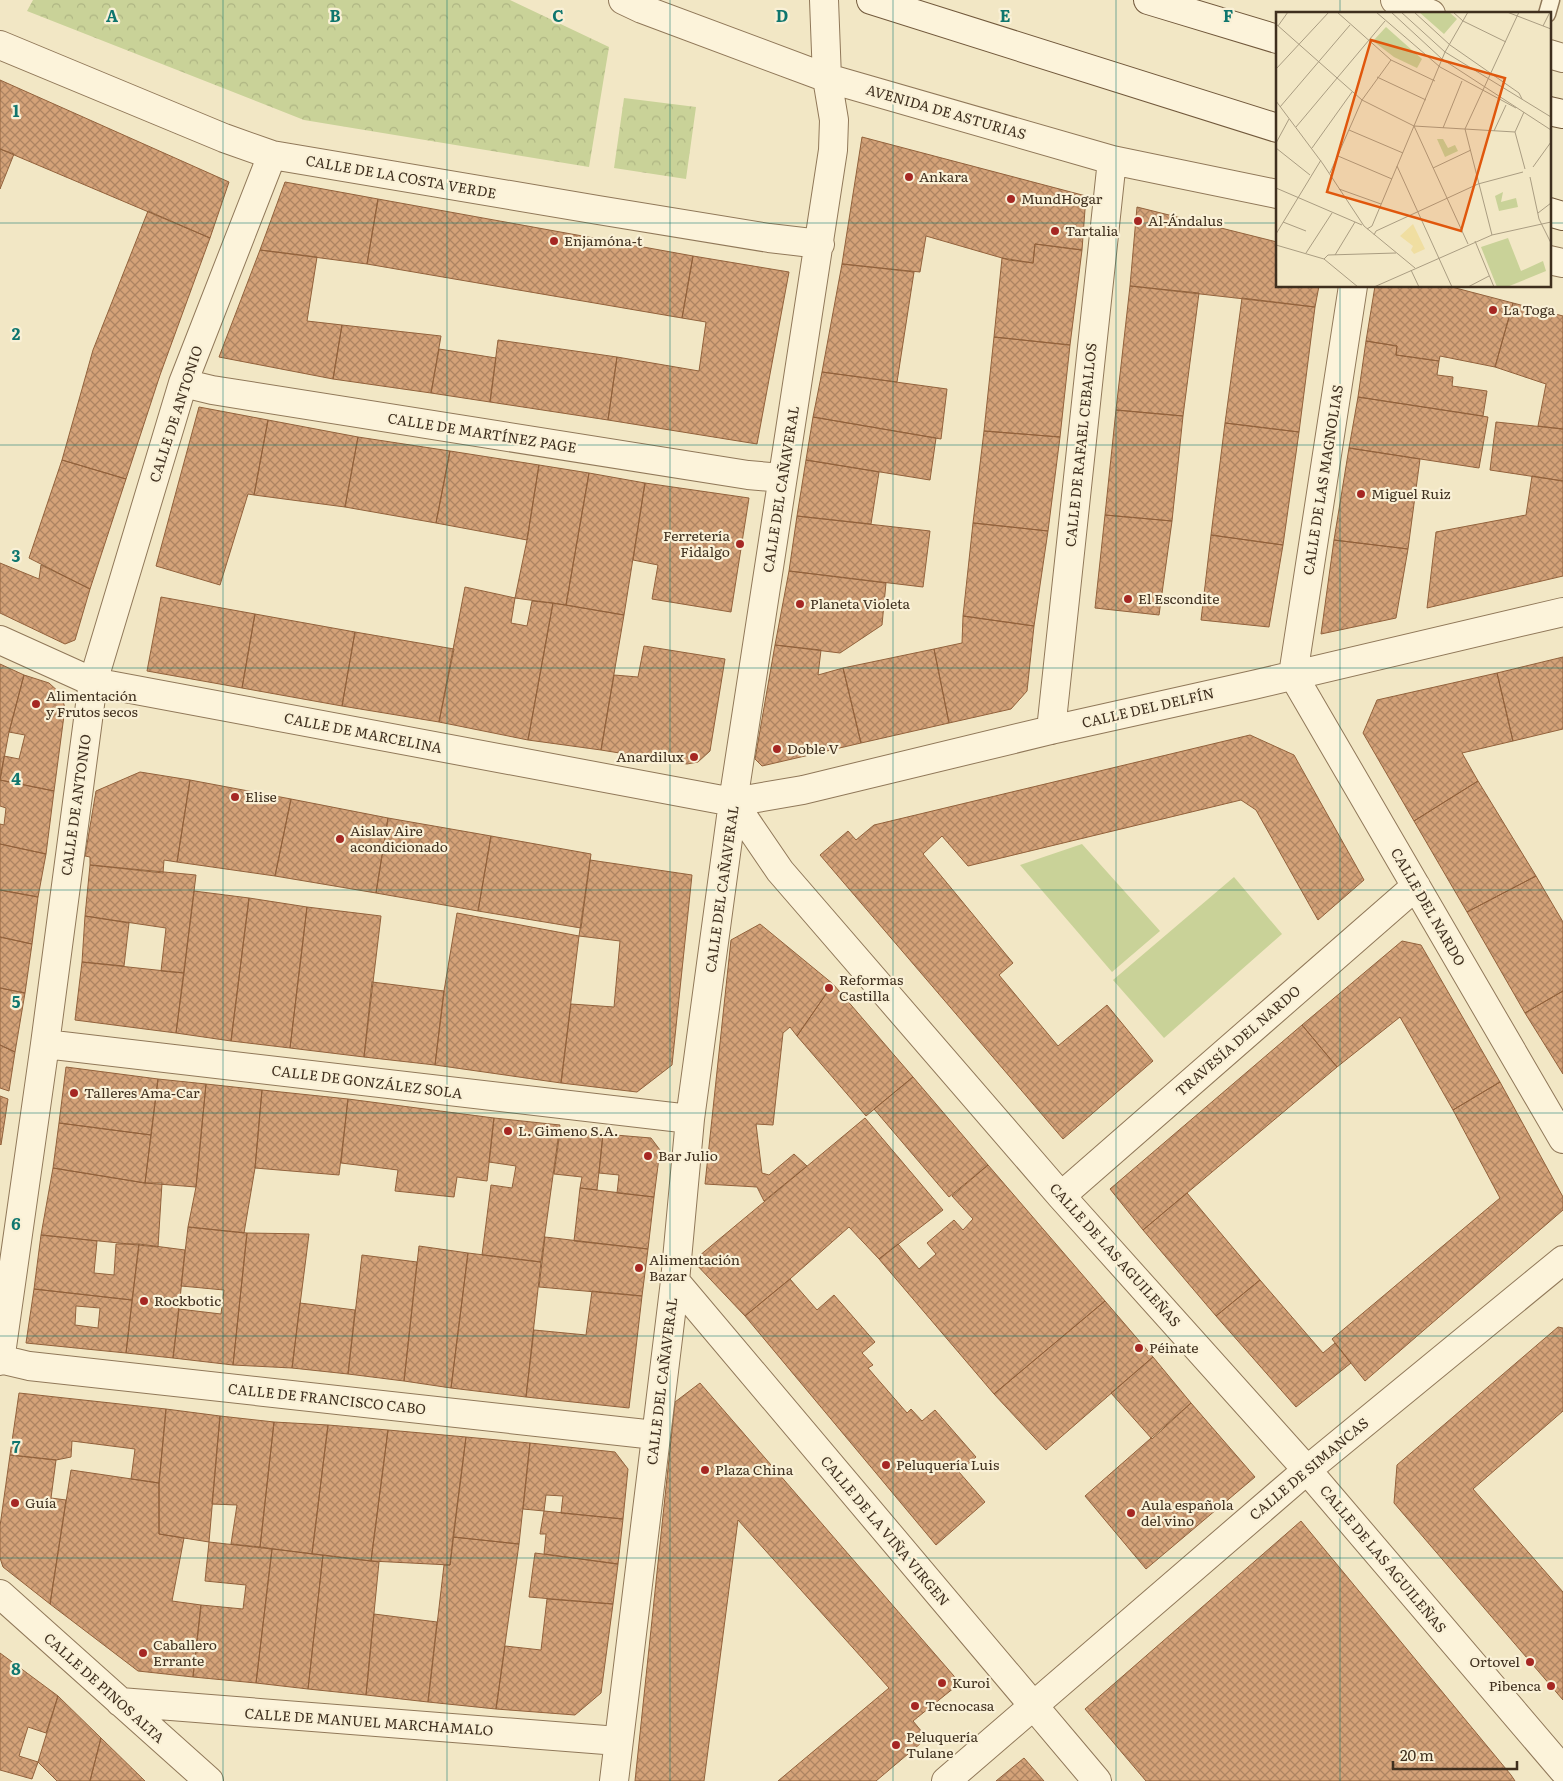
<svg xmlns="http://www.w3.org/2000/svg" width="1563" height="1781" viewBox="0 0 1563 1781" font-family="Literata,serif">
<defs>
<pattern id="forest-crowns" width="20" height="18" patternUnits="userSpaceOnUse" patternTransform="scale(1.25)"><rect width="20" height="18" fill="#c9d298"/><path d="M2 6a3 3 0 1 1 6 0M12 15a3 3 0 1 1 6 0" fill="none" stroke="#aeb583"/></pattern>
<pattern id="building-cross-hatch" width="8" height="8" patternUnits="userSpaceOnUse" patternTransform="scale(1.25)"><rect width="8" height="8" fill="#d4a278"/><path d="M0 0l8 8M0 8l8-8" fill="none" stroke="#ad8462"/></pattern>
</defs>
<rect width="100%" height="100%" fill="#f2e7c5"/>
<!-- grass -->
<path fill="#c9d298" d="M1082,844L1160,931L1112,972L1020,865Z
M1234,877L1282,934L1164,1038L1113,980Z"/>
<!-- forest -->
<path fill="url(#forest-crowns)" d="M33,0H510L609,47L589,167L304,120L27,11Z
M624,98L696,107L686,179L614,168Z"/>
<!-- building -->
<path fill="url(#building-cross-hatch)" stroke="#92623c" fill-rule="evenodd" d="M0,80L229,182L210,238L0,149Z
M862,137L1086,196L1082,250L1035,244L1033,263L1009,260L926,236L920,272L842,264Z
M0,149L14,154L0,189Z
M285,182L378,199L367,264L260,250Z
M378,199L693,256L682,318L367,264Z
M1137,207L1277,242V286H1319L1315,307L1130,286Z
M148,211L210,238L160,375L126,479L62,460L93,350Z
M1035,244L1082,250L1070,345L994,337L1002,258L1033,263Z
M260,250L317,257L307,321L342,325L333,379L219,357Z
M693,256L789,272L757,444L608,420L617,357L699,371L706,322L682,318Z
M842,264L914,272L897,382L822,372Z
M1130,286L1199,293L1183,416L1116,410Z
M1375,286H1448L1513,303L1495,367L1440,356L1439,361L1396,355L1397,346L1366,341Z
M1242,298L1315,307L1299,432L1225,423Z
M1513,303L1563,316V429L1538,426L1546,384L1495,367Z
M342,325L441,336L431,393L333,379Z
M994,337L1070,345L1060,437L984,431Z
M498,340L617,357L608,420L490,402Z
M1366,341L1397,346L1396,355L1439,361L1437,375L1453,377L1452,386L1487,391L1483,416L1358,397Z
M439,349L496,358L490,402L431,393Z
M822,372L947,389L941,439L813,417Z
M1358,397L1488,417L1479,468L1349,448Z
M199,407L268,420L254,495L248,494L220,585L156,566Z
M1116,410L1183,416L1172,521L1105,515Z
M813,417L936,438L930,480L806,460Z
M268,420L358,437L345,507L254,495Z
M1496,422L1563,429V481L1490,470Z
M1225,423L1299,432L1283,545L1211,535Z
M984,431L1060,437L1048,531L973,523Z
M358,437L450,451L436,523L345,507Z
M1349,448L1420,459L1408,549L1334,540Z
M450,451L539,465L527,540L436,523Z
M62,460L126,479L90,589L29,558Z
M806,460L879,472L871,524L797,516Z
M539,465L589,473L566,605L515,598L527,540Z
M589,473L645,483L624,615L566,605Z
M1532,476L1563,481V576L1427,608L1436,532L1526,515Z
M645,483L749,498L731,612L652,599L658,565L633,560Z
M1105,515L1172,521L1159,615L1095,608Z
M797,516L930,531L923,587L789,571Z
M973,523L1048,531L1034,626L963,616Z
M1211,535L1283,545L1269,627L1201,620Z
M1334,540L1408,549L1396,618L1321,634Z
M0,563L39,579L41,565L90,589L75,640L65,644L0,613Z
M789,571L886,583L882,625L840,653L775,645Z
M465,587L515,598L511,623L527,626L532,601L553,603L528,740L439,722Z
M161,597L255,614L242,688L147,671Z
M553,603L624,615L601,750L528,740Z
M255,614L355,632L342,706L242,688Z
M963,616L1034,626L1027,691L1011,709L949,723L934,649L962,643Z
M355,632L454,649L439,722L342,706Z
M775,645L821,650L818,675L843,668L861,743L762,766L755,759Z
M644,646L725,659L710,751L698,762L687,764L601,750L614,675L638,677Z
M934,649L949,723L861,743L843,668Z
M1563,657V729L1513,741L1497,673Z
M0,664L24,675L9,732L0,780Z
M1497,673L1513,741L1462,753L1478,781L1414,821L1363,733L1377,700Z
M24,675L49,683L61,694L65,708L54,791L0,780L4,756L19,759L25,735L9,732Z
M1250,735L1294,755L1364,880L1318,920L1256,810L1241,800L968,866L942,836L923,854L1013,963L999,975L1058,1046L1107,1005L1153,1061L1063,1139L820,855L848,831L856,840L874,825Z
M140,772L190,780L177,862L164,860L163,873L90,865V857L85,856L96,791Z
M0,780L54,791L46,854L0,844V824L4,825L6,808L0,806Z
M190,780L291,799L275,876L177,862Z
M1478,781L1536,876L1467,912L1414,821Z
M291,799L388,818L376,893L275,876Z
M388,818L491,836L478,911L376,893Z
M491,836L591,854L581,928L478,911Z
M0,844L46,854L38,897L0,890Z
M590,860L692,875L672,1065L637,1092L561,1083L571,1004L614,1007L620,941L579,936Z
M90,865L196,875L184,973L161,971L166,928L85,916Z
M1536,876L1563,922V991L1525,1013L1467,912Z
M0,890L38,897L32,944L0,937Z
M194,891L249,898L231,1041L176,1033Z
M249,898L307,907L290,1048L231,1041Z
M307,907L381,916L364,1057L290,1048Z
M457,913L579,936L561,1083L435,1065L444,991Z
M85,916L129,923L124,966L82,962Z
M760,924L833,984L797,1036L790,1027L783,1033L773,1125L756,1124L762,1173L769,1175L794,1154L807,1166L764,1201L757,1187L705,1184L731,940Z
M0,937L32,944L25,993L0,988Z
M1402,941L1421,945L1500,1082L1453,1110L1400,1017L1337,1067L1302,1025Z
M82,962L184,973L176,1033L75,1020Z
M372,982L444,991L435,1065L364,1057Z
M833,984L913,1077L866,1116L797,1036Z
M0,988L25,993L15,1052L0,1045Z
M1563,991V1074L1525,1013Z
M1302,1025L1337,1067L1143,1230L1110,1189Z
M0,1045L15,1052L9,1091L0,1088Z
M66,1067L158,1079L151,1135L59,1123Z
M913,1077L988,1165L949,1197L874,1109Z
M158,1079L206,1084L196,1187L145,1183Z
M1500,1082L1563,1197V1210L1365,1381L1332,1339L1500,1198L1453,1110Z
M206,1084L262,1090L255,1168L244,1233L188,1227L196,1187Z
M262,1090L348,1099L339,1175L255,1168Z
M0,1096L8,1099L1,1145L0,1144Z
M348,1099L494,1118L487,1181L457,1177L454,1197L395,1191L398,1170L341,1163Z
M494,1118L560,1125L541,1262L482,1255L491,1185L512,1188L516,1166L489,1162Z
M865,1118L943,1210L879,1259L849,1227L790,1279L745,1316L693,1261Z
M59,1123L151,1135L145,1183L53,1168Z
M560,1131L603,1134L597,1190L580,1188L582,1177L554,1174Z
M603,1134L651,1138L660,1150L654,1197L617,1193L619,1175L599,1173Z
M988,1165L1105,1301L994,1394L879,1259L898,1244L919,1269L936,1254L927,1243L954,1220L963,1230L973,1219L952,1196Z
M53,1168L145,1183H162L158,1247L41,1235Z
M580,1188L654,1197L648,1249L574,1241Z
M1187,1193L1260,1280L1216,1316L1143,1230Z
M188,1227L247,1233L233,1365L173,1358L179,1309L221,1314L224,1290L181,1286Z
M247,1233L309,1234L292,1368L233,1365Z
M41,1235L97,1241L94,1273L114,1275L116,1244H139L132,1300L34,1289Z
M545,1237L648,1249L642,1296L539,1287Z
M139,1244L185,1250L180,1299L157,1297V1303L179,1306L173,1358L126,1353Z
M419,1246L468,1253L451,1388L404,1381Z
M468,1253L541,1262L526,1397L451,1388Z
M362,1255L417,1262L404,1381L348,1374Z
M790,1279L817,1310L834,1295L875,1342L862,1353L873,1365L868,1368L907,1413L911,1409L922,1421L935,1410L976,1457L959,1472L985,1502L936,1545L745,1316Z
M1260,1280L1323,1353L1335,1343L1351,1363L1296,1407L1216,1316Z
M34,1289L132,1300L126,1353L26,1343ZM76,1306L100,1308L98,1328L75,1325Z
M592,1291L642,1296L629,1408L526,1397L534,1330L586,1335Z
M1105,1301L1153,1357L1046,1450L994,1394Z
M300,1303L355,1310L348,1374L292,1368Z
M1558,1327L1563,1328V1411L1473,1489L1563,1592V1700L1394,1503L1397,1465Z
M1153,1357L1191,1403L1152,1439L1111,1393Z
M700,1383L960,1683L913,1721L927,1738L876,1781H778L889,1688L738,1520L704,1781H635L675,1402Z
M19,1393L166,1409L159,1483L131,1479L135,1449L72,1441L71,1457L56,1460L10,1455Z
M1191,1403L1255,1477L1146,1569L1085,1496Z
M166,1409L220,1416L209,1542L159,1534V1483Z
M220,1416L274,1422L260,1547L231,1544L237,1505L212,1504Z
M274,1422L328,1425L312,1554L260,1547Z
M328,1425L388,1430L371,1561L312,1554Z
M388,1430L466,1437L450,1565L371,1561Z
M466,1437L530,1443L519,1544L453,1537Z
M530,1443L615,1452L628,1469L623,1519L561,1513L563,1496L546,1495L544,1511L523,1509Z
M10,1455L56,1460L51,1498L66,1500L50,1604L3,1567L0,1558V1526Z
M71,1470L159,1483V1534L184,1538L172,1601L201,1605L193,1677L138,1671L50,1604Z
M544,1511L623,1519L618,1564L544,1554L546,1534H540Z
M1301,1521L1511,1775L1515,1781H1146L1085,1709Z
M453,1537L519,1544L496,1709L428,1702L444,1565H450Z
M209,1542L272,1549L256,1683L193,1677L201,1605L243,1609L246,1585L205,1581Z
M272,1549L323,1555L308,1689L256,1683Z
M535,1553L618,1564L613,1604L529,1597Z
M323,1555L379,1562L366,1695L308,1689Z
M547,1599L613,1604L601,1693L575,1715L496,1709L505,1646L541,1650Z
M374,1614L437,1622L428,1702L366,1695Z
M0,1653L58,1696L46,1733L28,1727L19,1756L38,1762L32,1779L0,1770Z
M58,1696L101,1738L90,1781H57L38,1762Z
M101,1738L145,1781H90Z
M1024,1758L1044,1781H996Z"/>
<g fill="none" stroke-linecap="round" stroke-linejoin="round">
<!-- service casing -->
<g stroke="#907859" stroke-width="19">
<path id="service" d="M1547,14L1551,0"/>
</g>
<!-- minor casing -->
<g stroke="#907859" stroke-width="30">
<path id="minor" d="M623,0L642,9L827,78L1112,160L1277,194
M1395,0L1431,14
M0,45L224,138L272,155L598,210L769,238L820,244
M1549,54L1563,58
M1549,260L1563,263
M1353,286L1293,675L1563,1139
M183,383L212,390L748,475L782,478
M0,640L93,682L733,802L803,790L1051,730L1253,685L1563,612
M1051,730L1112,160
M733,802L780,871L1061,1196L1307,1470L1563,1770
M45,1044L690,1119
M1061,1196L1416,886
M675,1281L1097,1781
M0,1359L29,1366L655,1435
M0,1361L45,1044L93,682L183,383L272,155
M0,1594L209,1781
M120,1702L618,1741
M614,1781L675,1281L690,1119L733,802L833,150L834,120L827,78L824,0
M946,1781L1307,1470L1563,1260"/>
</g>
<!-- secondary casing -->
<g stroke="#72593c" stroke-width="30">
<path id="secondary" d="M871,0L1277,128
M1148,0L1277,39
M1549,111L1563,114
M1549,212L1563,216"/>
</g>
<!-- service -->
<use href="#service" stroke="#fcf3da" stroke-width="16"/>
<!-- minor -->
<use href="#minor" stroke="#fcf3da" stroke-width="28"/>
<!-- secondary -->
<use href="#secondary" stroke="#fcf3da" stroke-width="28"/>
</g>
<!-- grid -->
<path fill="none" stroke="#0f766e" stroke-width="1" stroke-opacity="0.55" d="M223,0V1781M447,0V1781M670,0V1781M893,0V1781M1116,0V1781M1340,0V14M0,223H1277M1549,223H1563M1340,286V1781M0,445H1563M0,668H1563M0,890H1563M0,1113H1563M0,1336H1563M0,1558H1563"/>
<!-- markers -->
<g fill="#a52723" stroke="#f9f0d6" stroke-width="2">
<circle cx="909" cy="177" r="5"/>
<circle cx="1011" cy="199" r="5"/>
<circle cx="1138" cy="221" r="5"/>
<circle cx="1055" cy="231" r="5"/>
<circle cx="554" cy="241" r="5"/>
<circle cx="1493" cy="310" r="5"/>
<circle cx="1361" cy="494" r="5"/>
<circle cx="740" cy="544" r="5"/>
<circle cx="1128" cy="599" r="5"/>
<circle cx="800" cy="604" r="5"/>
<circle cx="36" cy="704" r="5"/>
<circle cx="777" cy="749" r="5"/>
<circle cx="694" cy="757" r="5"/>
<circle cx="235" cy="797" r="5"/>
<circle cx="340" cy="839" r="5"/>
<circle cx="829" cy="988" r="5"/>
<circle cx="74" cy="1093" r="5"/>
<circle cx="508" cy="1131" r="5"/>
<circle cx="648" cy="1156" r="5"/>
<circle cx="639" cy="1268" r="5"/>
<circle cx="144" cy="1301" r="5"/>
<circle cx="1139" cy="1348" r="5"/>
<circle cx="886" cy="1465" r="5"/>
<circle cx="705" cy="1470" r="5"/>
<circle cx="15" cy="1503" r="5"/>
<circle cx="1131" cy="1513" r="5"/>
<circle cx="143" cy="1653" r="5"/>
<circle cx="1530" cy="1662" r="5"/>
<circle cx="942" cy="1683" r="5"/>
<circle cx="1551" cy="1686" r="5"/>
<circle cx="915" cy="1706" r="5"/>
<circle cx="896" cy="1745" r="5"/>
</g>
<g text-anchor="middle" stroke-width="4.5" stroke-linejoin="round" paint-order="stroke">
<!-- street labels -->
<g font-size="14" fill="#3f2f1e" stroke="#f9f0d6">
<text transform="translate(946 112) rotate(16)" y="5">AVENIDA DE ASTURIAS</text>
<text transform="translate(401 177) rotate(10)" y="5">CALLE DE LA COSTA VERDE</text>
<text transform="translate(176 414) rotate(-72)" y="5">CALLE DE ANTONIO</text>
<text transform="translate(482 433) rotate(9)" y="5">CALLE DE MARTÍNEZ PAGE</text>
<text transform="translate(1081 445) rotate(-84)" y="5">CALLE DE RAFAEL CEBALLOS</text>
<text transform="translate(1323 480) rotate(-81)" y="5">CALLE DE LAS MAGNOLIAS</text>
<text transform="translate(781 489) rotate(-81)" y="5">CALLE DEL CAÑAVERAL</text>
<text transform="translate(1148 708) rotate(-13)" y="5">CALLE DEL DELFÍN</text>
<text transform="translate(363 733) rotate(11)" y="5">CALLE DE MARCELINA</text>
<text transform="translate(76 805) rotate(-82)" y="5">CALLE DE ANTONIO</text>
<text transform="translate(722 889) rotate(-82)" y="5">CALLE DEL CAÑAVERAL</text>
<text transform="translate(1428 907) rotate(60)" y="5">CALLE DEL NARDO</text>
<text transform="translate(1238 1041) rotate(-41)" y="5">TRAVESÍA DEL NARDO</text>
<text transform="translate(367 1082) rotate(7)" y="5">CALLE DE GONZÁLEZ SOLA</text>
<text transform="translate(1115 1255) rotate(48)" y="5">CALLE DE LAS AGUILEÑAS</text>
<text transform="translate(662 1381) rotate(-83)" y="5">CALLE DEL CAÑAVERAL</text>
<text transform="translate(327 1399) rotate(6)" y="5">CALLE DE FRANCISCO CABO</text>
<text transform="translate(1309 1469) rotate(-40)" y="5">CALLE DE SIMANCAS</text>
<text transform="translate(885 1531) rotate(50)" y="5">CALLE DE LA VIÑA VIRGEN</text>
<text transform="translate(1383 1559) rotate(50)" y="5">CALLE DE LAS AGUILEÑAS</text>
<text transform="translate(104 1688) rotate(42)" y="5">CALLE DE PINOS ALTA</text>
<text transform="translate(369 1722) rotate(4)" y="5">CALLE DE MANUEL MARCHAMALO</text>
</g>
<!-- poi labels -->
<g font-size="14" fill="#3f2f1e" stroke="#f9f0d6" text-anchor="start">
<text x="919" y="182">Ankara</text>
<text x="1021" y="204">MundHogar</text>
<text x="1148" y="226">Al-Ándalus</text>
<text x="1065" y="236">Tartalia</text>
<text x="564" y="246">Enjamóna-t</text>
<text x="1503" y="315">La Toga</text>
<text x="1371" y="499">Miguel Ruiz</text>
<text x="730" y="541" text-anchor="end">Ferretería<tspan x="730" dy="16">Fidalgo</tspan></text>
<text x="1138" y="604">El Escondite</text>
<text x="810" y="609">Planeta Violeta</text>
<text x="46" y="701">Alimentación<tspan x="46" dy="16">y Frutos secos</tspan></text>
<text x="787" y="754">Doble V</text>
<text x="684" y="762" text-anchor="end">Anardilux</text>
<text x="245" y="802">Elise</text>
<text x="350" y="836">Aislav Aire<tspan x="350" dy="16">acondicionado</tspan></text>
<text x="839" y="985">Reformas<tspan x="839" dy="16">Castilla</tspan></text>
<text x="84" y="1098">Talleres Ama-Car</text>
<text x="518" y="1136">L. Gimeno S.A.</text>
<text x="658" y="1161">Bar Julio</text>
<text x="649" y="1265">Alimentación<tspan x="649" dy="16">Bazar</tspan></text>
<text x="154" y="1306">Rockbotic</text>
<text x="1149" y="1353">Péinate</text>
<text x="896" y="1470">Peluquería Luis</text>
<text x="715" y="1475">Plaza China</text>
<text x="25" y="1508">Guía</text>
<text x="1141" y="1510">Aula española<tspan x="1141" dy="16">del vino</tspan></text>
<text x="153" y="1650">Caballero<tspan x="153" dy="16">Errante</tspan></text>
<text x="1520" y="1667" text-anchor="end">Ortovel</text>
<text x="952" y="1688">Kuroi</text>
<text x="1541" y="1691" text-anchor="end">Pibenca</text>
<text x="925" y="1711">Tecnocasa</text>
<text x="906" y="1742">Peluquería<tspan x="906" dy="16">Tulane</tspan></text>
</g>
</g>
<!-- overview -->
<g transform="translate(1276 12)">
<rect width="275" height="275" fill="#f2e7c5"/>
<path d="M161,127H167L172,136L179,133L182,139L169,145ZM232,226L245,259L267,249L270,259L231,275H221L205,235Z" fill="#c9d298"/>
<path d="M110,15L146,47L141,56L118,45L97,29Z" fill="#c9d298"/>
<path d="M137,212L149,237L138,242L135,238L137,234L124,224Z" fill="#f0dea1"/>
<path d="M143,0H173L181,7L168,22ZM227,180L225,190L240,186L242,195L223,199L219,184Z" fill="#c9d298"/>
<path fill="none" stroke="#aa9d82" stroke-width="1" d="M61,0L115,48L159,69M100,0L164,55L240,96M115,0L166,47L275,118M125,0L169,40L275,105M138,0L174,33L243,81L246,87M177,0L187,9L230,30M231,0L275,17M0,12L86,88L138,114L239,120M2,14L12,0M267,14L274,0M0,57L53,0M101,65L150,88M0,89L47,152L88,214L139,256M4,95L74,13M248,100L239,120L249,157M138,114L192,232M20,115L109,9M167,116L186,69M73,118L127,141M218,119L230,93M0,131L13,107M0,136L34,163M36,136L76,80M62,144L116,167M121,154L176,275M257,155L275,130M157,156L195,138M54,161L86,88L115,48M254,165L263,207L275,231M0,176L86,213M63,177L105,192M262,201L275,191M7,210L30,219M91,217L96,214L169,40L192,0M0,222L45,148M98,223L100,219L202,172L247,160M216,223L189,117L243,0M199,229L218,275M0,233L48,247L82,275M30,241L56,201M59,243L79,210M48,247L52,243L120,241M135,258L143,275M98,275L216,223L275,210M192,275L213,264"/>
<path fill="#e0570d" fill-opacity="0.15" stroke="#e0570d" stroke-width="2.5" d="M95,28L229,66L185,219L51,180Z"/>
<rect width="275" height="275" fill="none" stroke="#3f2f1e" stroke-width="2.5"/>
</g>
<g font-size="16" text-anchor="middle" font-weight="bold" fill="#0f766e" stroke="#f9f0d6" stroke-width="4.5" stroke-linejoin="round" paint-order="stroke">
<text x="112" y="22">A</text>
<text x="335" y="22">B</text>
<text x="558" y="22">C</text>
<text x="782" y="22">D</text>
<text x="1005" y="22">E</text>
<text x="1228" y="22">F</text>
<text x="16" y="117">1</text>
<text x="16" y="340">2</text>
<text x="16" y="562">3</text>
<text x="16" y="785">4</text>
<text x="16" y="1008">5</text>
<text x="16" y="1230">6</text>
<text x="16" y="1453">7</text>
<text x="16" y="1675">8</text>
</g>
<!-- scale -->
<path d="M1393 1761v8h124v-8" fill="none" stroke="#3f2f1e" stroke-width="2.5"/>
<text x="1400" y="1761" font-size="15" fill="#3f2f1e" stroke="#f9f0d6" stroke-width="4" paint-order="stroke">20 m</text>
</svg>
